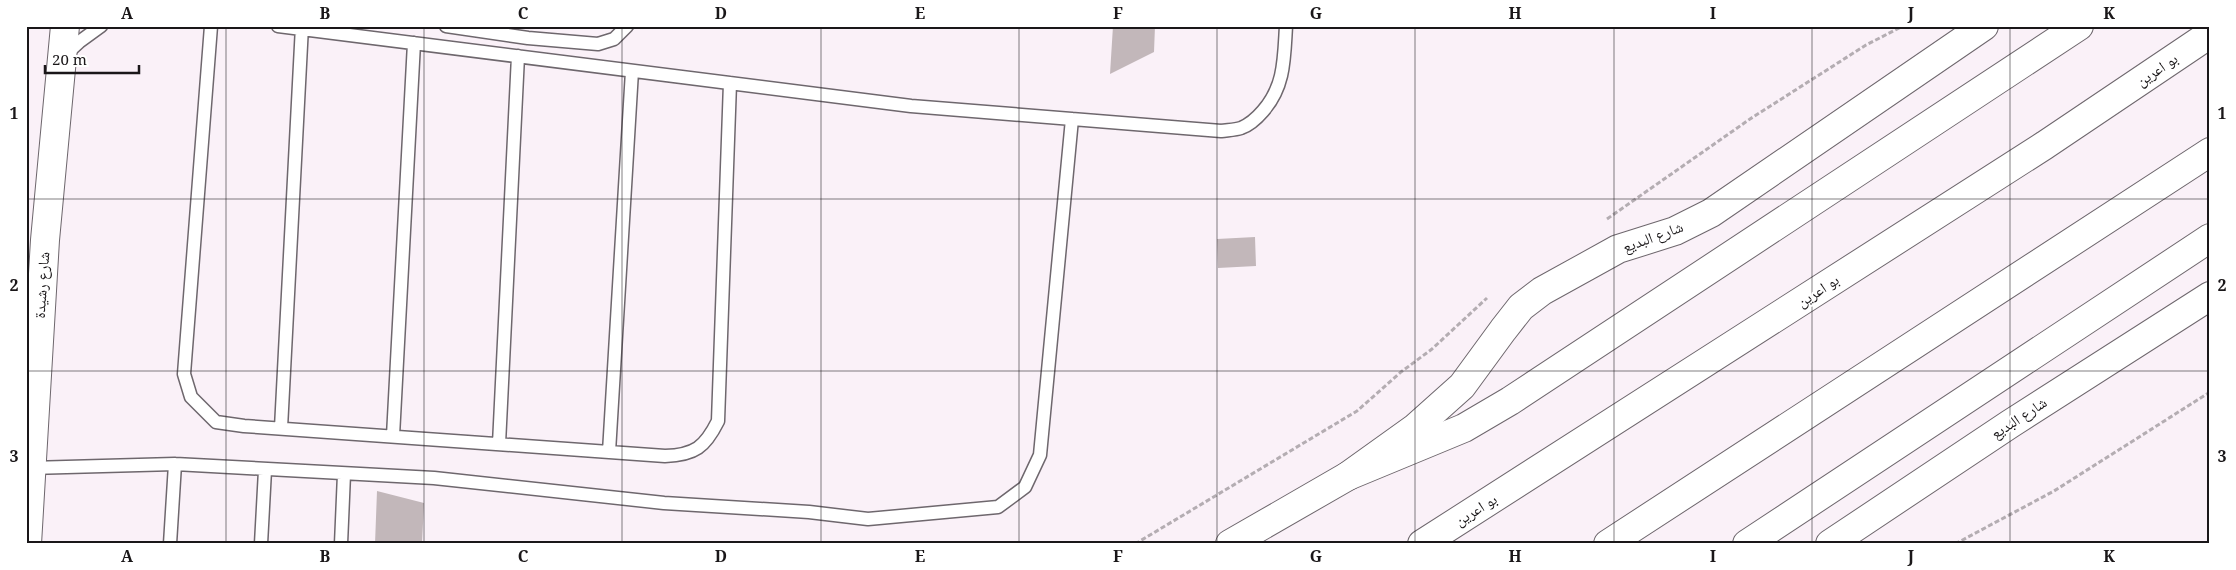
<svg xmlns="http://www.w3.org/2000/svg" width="2236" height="570" viewBox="0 0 2236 570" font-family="'Noto Serif','Noto Naskh Arabic',serif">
<rect width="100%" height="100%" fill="#faf1f8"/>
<!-- building -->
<path fill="#c2b7ba" d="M1113,26H1155L1154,52L1110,74Z
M1255,237L1256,266L1218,268L1217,239Z
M377,491L424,503L422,544H375Z"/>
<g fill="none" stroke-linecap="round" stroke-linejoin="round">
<!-- lane casing -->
<g stroke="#6e676d" stroke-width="15">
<path id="lane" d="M211,26L184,374L191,397L216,422L244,426L665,456C695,455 705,447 718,421L730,83
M278,26L911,106L1221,131C1227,130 1235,130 1241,128C1249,125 1257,118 1263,111C1285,86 1284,58 1286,26
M446,26L528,38L598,44L614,39L627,26
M66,54L79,42L101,26
M281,428L302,26
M393,436L414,43
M499,444L518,56
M609,452L632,71
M30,468L175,464L434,478L664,503L809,512L868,519L998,507L1025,487L1040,455L1072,119
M170,544L175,464
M261,544L265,470
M341,544L344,474"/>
</g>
<!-- secondary casing -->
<g stroke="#6e676d" stroke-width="30">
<path id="secondary" d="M27,544L45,240L65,26
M1230,544L1348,476L1415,428L1462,386L1503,330L1521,307L1542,291L1618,249L1675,231L1711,213L1984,26
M1830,544L2010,424L2210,296"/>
</g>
<!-- highway casing -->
<g stroke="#6e676d" stroke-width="30">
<path id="highway" d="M1348,476L1464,428L1510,401L2079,26
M1422,544L2045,145L2210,34
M1608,544L2210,152
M1747,544L2210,238"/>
</g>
<!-- path -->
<path stroke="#b4adb2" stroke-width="3" stroke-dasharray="5 2.5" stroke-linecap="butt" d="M1607,219L1750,119L1866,45L1903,26
M1135,544L1357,411L1401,372L1432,349L1487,298
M1955,544L2054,491L2210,392"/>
<!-- lane -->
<use href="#lane" stroke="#fff" stroke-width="12"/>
<!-- secondary -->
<use href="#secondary" stroke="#fff" stroke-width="28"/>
<!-- highway -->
<use href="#highway" stroke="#fff" stroke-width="28"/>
</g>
<!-- grid -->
<path fill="none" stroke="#1a1719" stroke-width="1" stroke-opacity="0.55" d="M226,26V544M424,26V544M622,26V544M821,26V544M1019,26V544M1217,26V544M1415,26V544M1614,26V544M1812,26V544M2010,26V544M26,199H2210M26,371H2210"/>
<g text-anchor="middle" stroke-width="4" stroke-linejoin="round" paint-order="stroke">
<!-- street labels -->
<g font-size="15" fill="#1a1719" stroke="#fff">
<text transform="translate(2157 70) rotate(-34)" y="5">بو اعرين</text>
<text transform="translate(1653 237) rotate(-20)" y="5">شارع البديع</text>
<text transform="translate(42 285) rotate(-86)" y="5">شارع رشيدة</text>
<text transform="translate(1818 291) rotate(-33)" y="5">بو اعرين</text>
<text transform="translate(2019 418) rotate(-33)" y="5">شارع البديع</text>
<text transform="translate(1476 510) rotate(-32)" y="5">بو اعرين</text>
</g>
</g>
<!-- border -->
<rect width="2236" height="570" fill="none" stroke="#ffffff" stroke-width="55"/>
<!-- scale -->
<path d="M45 65v8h94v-8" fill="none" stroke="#1a1719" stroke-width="2.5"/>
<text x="52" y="65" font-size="15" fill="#1a1719" stroke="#ffffff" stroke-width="4" paint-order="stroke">20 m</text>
<rect x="28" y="28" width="2180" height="514" fill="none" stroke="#1a1719" stroke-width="2"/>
<g font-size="16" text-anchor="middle" font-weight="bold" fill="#1a1719">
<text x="127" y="19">A</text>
<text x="325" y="19">B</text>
<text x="523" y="19">C</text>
<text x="721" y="19">D</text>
<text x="920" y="19">E</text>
<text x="1118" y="19">F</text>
<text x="1316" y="19">G</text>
<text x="1515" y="19">H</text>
<text x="1713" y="19">I</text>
<text x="1911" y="19">J</text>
<text x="2109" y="19">K</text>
<text x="14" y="119">1</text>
<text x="2222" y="119">1</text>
<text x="14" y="291">2</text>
<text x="2222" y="291">2</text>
<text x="14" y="462">3</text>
<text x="2222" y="462">3</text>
<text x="127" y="562">A</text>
<text x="325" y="562">B</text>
<text x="523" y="562">C</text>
<text x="721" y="562">D</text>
<text x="920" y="562">E</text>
<text x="1118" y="562">F</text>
<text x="1316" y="562">G</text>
<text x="1515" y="562">H</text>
<text x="1713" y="562">I</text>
<text x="1911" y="562">J</text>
<text x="2109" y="562">K</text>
</g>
</svg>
